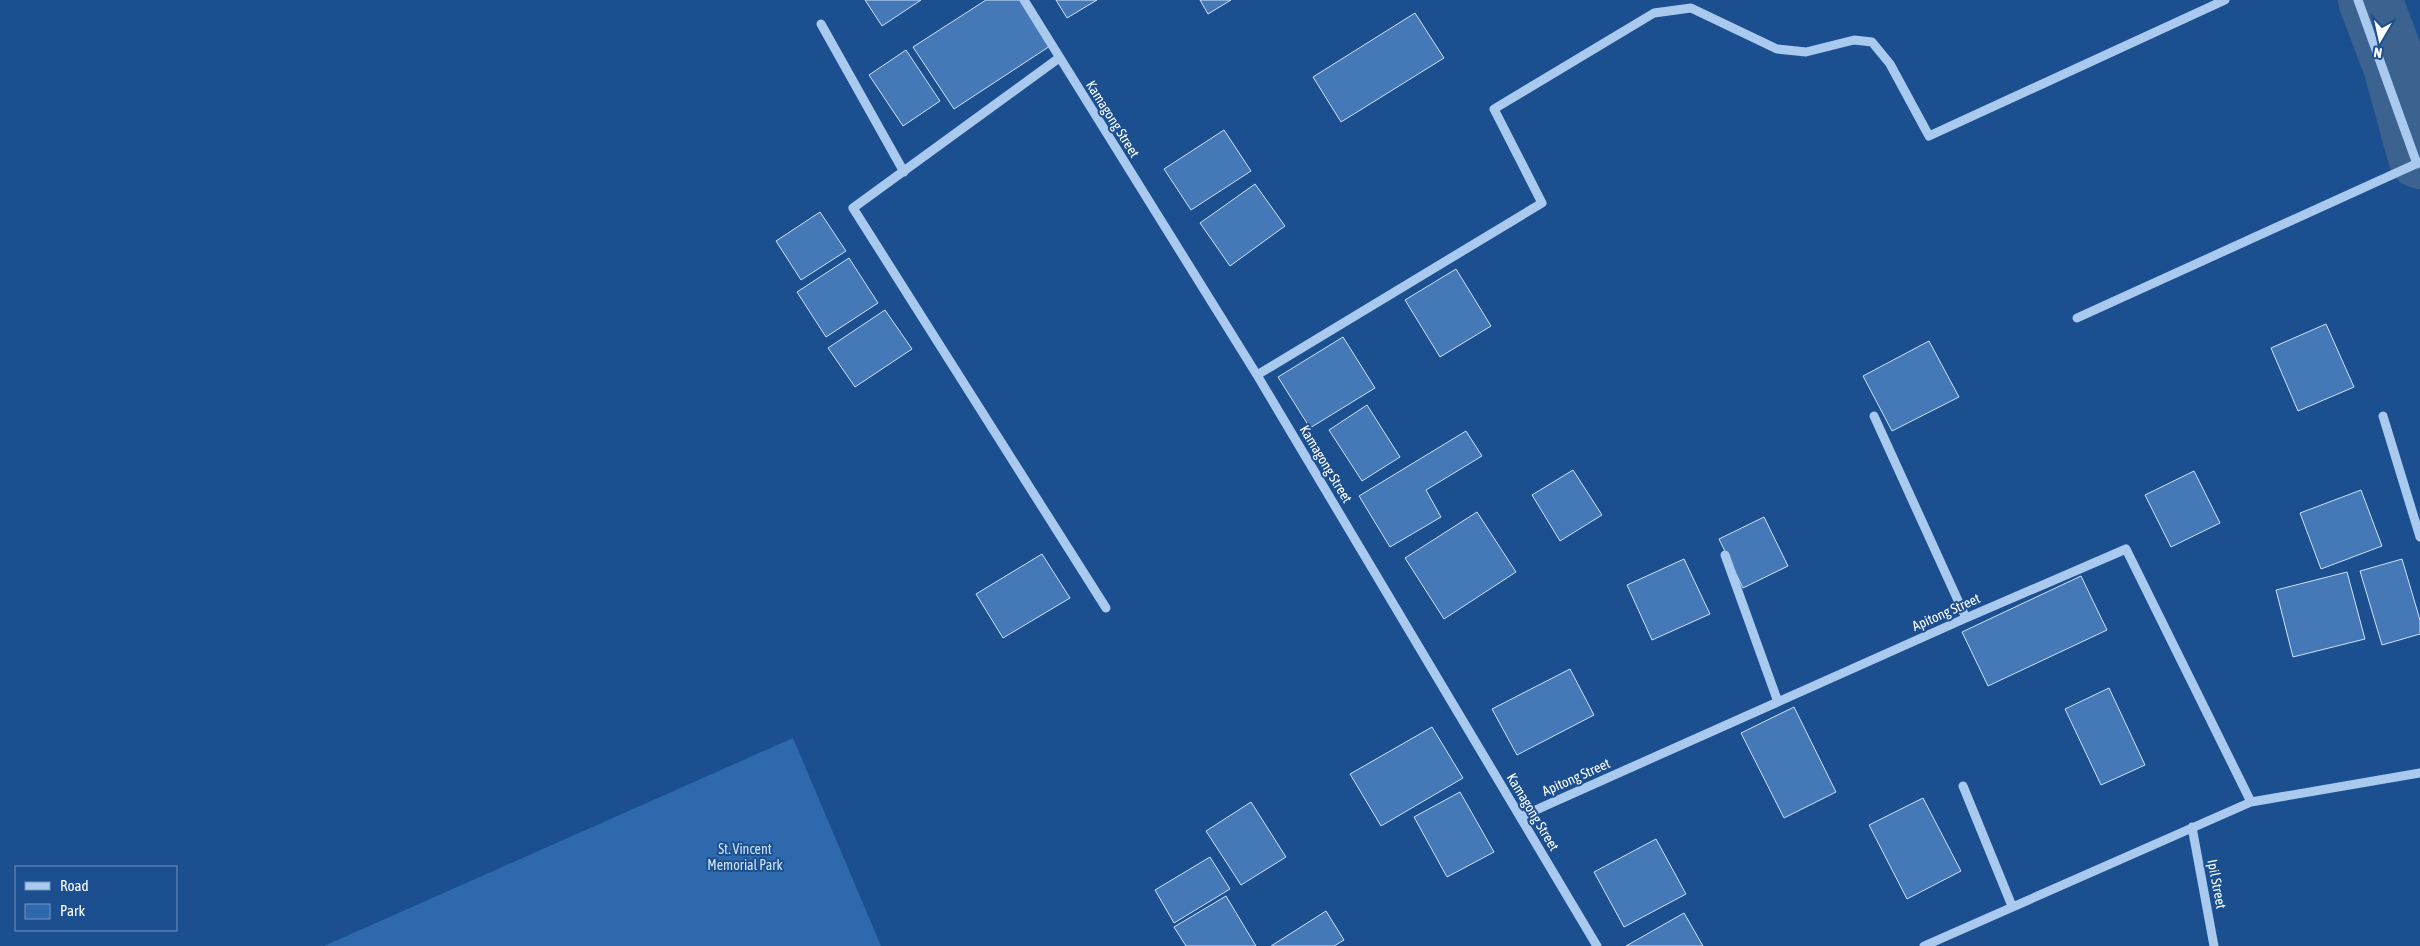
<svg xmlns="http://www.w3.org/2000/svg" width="2420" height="946" viewBox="0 0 2420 946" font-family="'Asap Condensed',sans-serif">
<rect width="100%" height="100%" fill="#1b4f8f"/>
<!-- green -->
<path fill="#2e69ad" d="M793,738L881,946H324Z"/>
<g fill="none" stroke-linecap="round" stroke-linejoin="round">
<!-- river -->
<path stroke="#3c6290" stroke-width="64" d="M2370,0L2395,66L2420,157"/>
</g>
<!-- building -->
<path fill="#4478b7" stroke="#cfe3fa" d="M865,0H921L882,26Z
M986,0H1020L1050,46L954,109L913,47Z
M1056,0H1097L1067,18Z
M1200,0H1231L1208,14Z
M1415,13L1444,58L1341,122L1313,77Z
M906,50L940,101L903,126L869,75Z
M1224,130L1251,171L1191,210L1164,169Z
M1255,184L1285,226L1230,266L1200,223Z
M820,212L846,251L801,280L776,241Z
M849,258L878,303L826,337L797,292Z
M1456,269L1491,326L1440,357L1405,300Z
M885,310L912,349L855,387L828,348Z
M2326,324L2354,387L2298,411L2271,348Z
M1343,337L1375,388L1310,428L1278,377Z
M1929,341L1959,397L1892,431L1863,376Z
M1367,405L1400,457L1362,481L1329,430Z
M1466,431L1482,456L1426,490L1441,517L1390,547L1359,496Z
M1573,470L1602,515L1560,541L1532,495Z
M2194,471L2220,523L2171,547L2145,495Z
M2361,490L2382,546L2321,569L2300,513Z
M1477,512L1516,572L1444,619L1405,558Z
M1764,517L1788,566L1743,588L1719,539Z
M1042,554L1070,598L1003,638L976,594Z
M1684,559L1710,614L1652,640L1627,585Z
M2402,559L2420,620V634L2382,645L2360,571Z
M2347,572L2365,639L2293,657L2276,590Z
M2081,576L2107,630L1988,686L1962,632Z
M1570,669L1594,715L1517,755L1492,709Z
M2109,688L2145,765L2101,785L2065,709Z
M1794,707L1836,792L1784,818L1741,733Z
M1432,727L1463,778L1381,826L1350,774Z
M1460,792L1494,852L1447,877L1414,817Z
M1923,798L1961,871L1907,899L1869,825Z
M1251,802L1286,857L1241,885L1206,831Z
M1656,839L1686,894L1624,927L1594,872Z
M1210,857L1230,889L1174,923L1155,890Z
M1226,896L1256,946H1186L1174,927Z
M1326,911L1344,940L1334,946H1271Z
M1684,913L1703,946H1626Z"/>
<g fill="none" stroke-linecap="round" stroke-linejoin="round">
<!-- minor -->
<path stroke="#a9c9ee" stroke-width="9" d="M1024,0L1257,375L1597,946
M2358,0L2417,164
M821,24L904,172
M1059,58L853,208L1106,608
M2077,318L2420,162
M1257,375L1542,203L1494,109L1654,13L1691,8L1777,49L1806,52L1854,40L1872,42L1890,64L1929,136L2225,0
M1874,416L1966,618
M2383,416L2420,537
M1725,555L1778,702
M1963,786L2012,906
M1520,817L1966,618L2126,549L2251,802
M2192,827L2214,946
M1924,946L2251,802L2420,773"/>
</g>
<g text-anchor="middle" stroke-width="4" stroke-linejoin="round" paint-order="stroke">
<!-- street labels -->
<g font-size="14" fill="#fff" stroke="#1b4f8f">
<text transform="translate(1113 119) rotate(58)" y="5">Kamagong Street</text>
<text transform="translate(1326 464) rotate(59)" y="5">Kamagong Street</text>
<text transform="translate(1946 612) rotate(-24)" y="5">Apitong Street</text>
<text transform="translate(1576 777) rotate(-24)" y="5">Apitong Street</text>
<text transform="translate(1533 812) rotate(59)" y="5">Kamagong Street</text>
<text transform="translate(2217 884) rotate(79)" y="5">Ipil Street</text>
</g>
<!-- park labels -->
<g font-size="14" fill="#cfe3fa" stroke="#1b4f8f">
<text x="745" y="854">St. Vincent<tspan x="745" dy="16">Memorial Park</tspan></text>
</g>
</g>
<!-- legend -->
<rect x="15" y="866" width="162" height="65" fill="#1b4f8f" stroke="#7695bc"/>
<rect x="25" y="882" width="25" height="8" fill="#a9c9ee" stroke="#7695bc"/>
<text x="60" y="891" font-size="15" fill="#ffffff">Road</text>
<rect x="25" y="904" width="25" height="15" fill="#2e69ad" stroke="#7695bc"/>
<text x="60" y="916" font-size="15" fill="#ffffff">Park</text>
<!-- north arrow -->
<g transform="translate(2380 40) rotate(189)" stroke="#1b4f8f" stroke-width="4" paint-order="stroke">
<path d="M0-4L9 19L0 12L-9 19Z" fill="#ffffff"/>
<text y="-8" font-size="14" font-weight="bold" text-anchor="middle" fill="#ffffff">N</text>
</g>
</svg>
